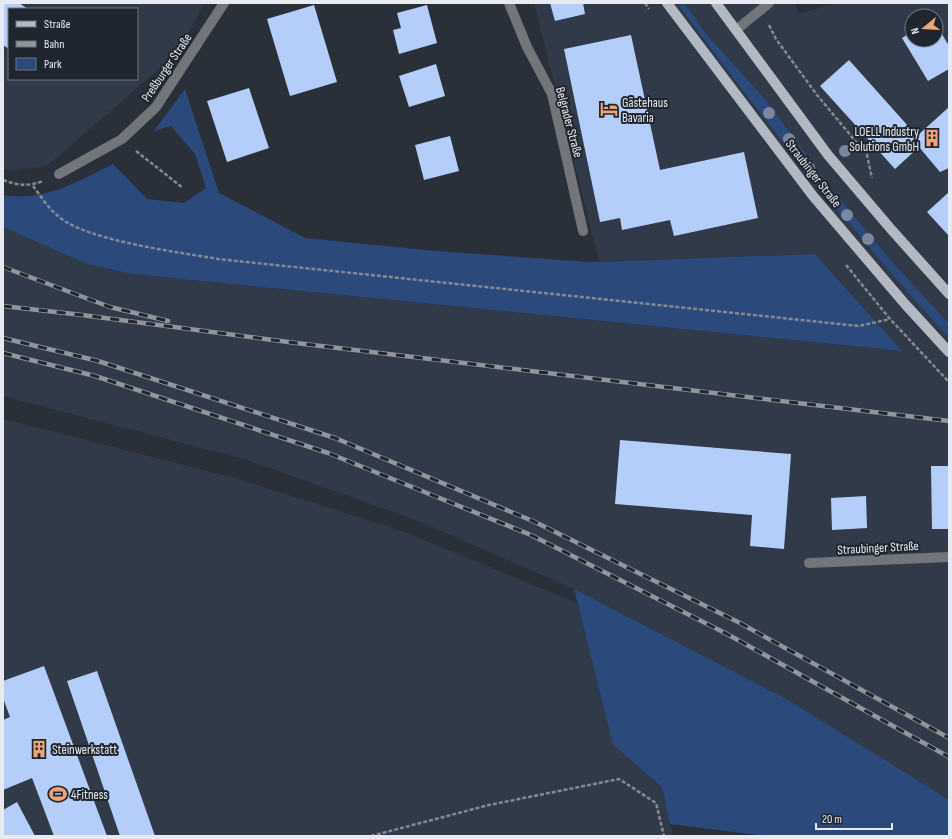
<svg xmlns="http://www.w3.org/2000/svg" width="952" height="839" viewBox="0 0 952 839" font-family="'Sofia Sans Condensed',sans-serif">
<rect width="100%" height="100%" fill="#2a3039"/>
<!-- built -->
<path fill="#313a48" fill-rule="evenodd" d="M3,3H205L175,55L47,166L10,171L3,168ZM9,9H137V79H9Z
M534,3H795L799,14L836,3H949V800L574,589L416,520L244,459L3,396V227L87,264L132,274L901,351L815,254L599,261ZM912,16H936V40H912Z
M3,419L235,478L402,531L577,603L613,745L662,787L673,836H3Z"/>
<!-- green -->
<path fill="#2c497b" d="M677,3H684L707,35L765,99L832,190L895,265L949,324V338C852,232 763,119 677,3Z
M185,89L219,193L305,238L436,251L590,262L815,254L902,351L132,274L87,264L3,227V195C43,202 78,182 113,164L147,199L184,203L206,188L195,154L171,126L154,131Z
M574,589L788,700L938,793L949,800V836H766L670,824L662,787L613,745Z"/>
<!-- building -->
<path fill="#b4cef9" d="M3,3H19L28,9H9V49L3,45Z
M550,3H583L585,14L555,21Z
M314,5L337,82L290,96L267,19Z
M427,5L437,43L399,54L393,30L401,28L397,13Z
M936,24L949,46V69L928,81L902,38L912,32V40H936Z
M631,35L660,170L744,152L758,218L674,236L670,220L622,230L620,218L600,222L564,49Z
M849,60L917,136L949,107V168L940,172L919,147L895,169L820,86Z
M436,64L445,96L409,107L399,76Z
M249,88L269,148L227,162L207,101Z
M450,136L459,171L424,180L415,145Z
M949,192V236L927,212Z
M620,440L791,454L784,549L750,546L752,515L615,504Z
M931,466H949V529H932Z
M866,496L867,528L832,530L831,498Z
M44,666L107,836H54L32,778L3,790V720L10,717L3,698V681Z
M97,671L155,836H120L67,681Z
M17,802L35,836H3V810Z"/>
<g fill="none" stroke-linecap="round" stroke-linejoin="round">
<!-- path -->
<path stroke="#858a92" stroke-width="2.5" stroke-dasharray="4 2" stroke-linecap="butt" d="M645,3L649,9
M769,25L776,39L817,95L867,155L872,178
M136,151L183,188
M3,180C17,185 28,187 43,181
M33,186C40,195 48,208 58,216C86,241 179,252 218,259L859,326L890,319
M846,265L890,319L949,382
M371,836L489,805L619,779L656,803L664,836"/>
<!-- minor -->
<path stroke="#727579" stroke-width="10" d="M509,3L527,47L552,94L583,231
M736,30L769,3
M59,174L122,139L156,107L224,3
M809,563L949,557"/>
<!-- major -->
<path stroke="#b3b9c3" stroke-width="10" d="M667,3L813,196L905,304L949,352
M716,3L828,155L890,228L949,294"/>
<!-- rail casing -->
<g stroke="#91969d" stroke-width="4.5">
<path id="rail" d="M3,267L110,307L168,321
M3,306L82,315L296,343L949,421
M3,338L98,361L335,438L535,522L738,622L949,738
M3,353L95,376L328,453L531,535L727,634L949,757"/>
</g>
<!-- rail -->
<use href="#rail" stroke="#20262f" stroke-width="3" stroke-dasharray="9" stroke-linecap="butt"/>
</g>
<!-- trees -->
<g fill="#79879f">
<circle cx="769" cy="113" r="6"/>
<circle cx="789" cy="139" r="6"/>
<circle cx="845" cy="151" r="6"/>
<circle cx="809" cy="168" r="6"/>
<circle cx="847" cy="215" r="6"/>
<circle cx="868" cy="239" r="6"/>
</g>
<!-- icons -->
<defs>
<g id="hotel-bare" transform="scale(1.38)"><path d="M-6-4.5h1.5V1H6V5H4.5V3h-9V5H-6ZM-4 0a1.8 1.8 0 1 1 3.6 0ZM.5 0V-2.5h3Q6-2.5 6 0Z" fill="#efa377" stroke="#20262f" stroke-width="2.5" paint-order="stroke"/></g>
<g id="building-bare" transform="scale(1.38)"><path d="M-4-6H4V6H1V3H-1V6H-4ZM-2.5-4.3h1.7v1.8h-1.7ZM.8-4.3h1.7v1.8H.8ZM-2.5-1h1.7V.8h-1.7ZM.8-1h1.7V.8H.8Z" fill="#efa377" stroke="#20262f" stroke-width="2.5" paint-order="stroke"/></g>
<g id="stadium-bare" transform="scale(1.38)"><path d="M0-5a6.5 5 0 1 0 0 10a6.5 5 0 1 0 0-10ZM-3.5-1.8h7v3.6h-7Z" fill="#efa377" stroke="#20262f" stroke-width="2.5" paint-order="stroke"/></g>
</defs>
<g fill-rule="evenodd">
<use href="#hotel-bare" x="609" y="109"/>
<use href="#building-bare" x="932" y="138"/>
<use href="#building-bare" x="39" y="749"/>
<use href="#stadium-bare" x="58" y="794"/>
</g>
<g text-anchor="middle" stroke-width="4" stroke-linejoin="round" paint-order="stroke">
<!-- street labels -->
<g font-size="13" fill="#e7ebf1" stroke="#20262f">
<text transform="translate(166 67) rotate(-56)" y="5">Preßburger Straße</text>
<text transform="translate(570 122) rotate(75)" y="5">Belgrader Straße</text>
<text transform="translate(814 173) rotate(52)" y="5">Straubinger Straße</text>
<text transform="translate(878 547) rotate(-3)" y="5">Straubinger Straße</text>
</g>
<!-- poi labels -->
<g font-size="13" fill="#e7ebf1" stroke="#20262f" text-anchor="start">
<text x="622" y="107">Gästehaus<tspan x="622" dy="15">Bavaria</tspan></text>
<text x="919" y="136" text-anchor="end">LOELL Industry<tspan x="919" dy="15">Solutions GmbH</tspan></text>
<text x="52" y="754">Steinwerkstatt</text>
<text x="71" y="799">4Fitness</text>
</g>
</g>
<!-- border -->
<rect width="952" height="839" fill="none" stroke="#e7ebf1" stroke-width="8"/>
<!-- legend -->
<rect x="8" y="8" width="130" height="72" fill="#20262f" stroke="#70757d"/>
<rect x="16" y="21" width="20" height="6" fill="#b3b9c3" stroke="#70757d"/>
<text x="44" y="28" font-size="12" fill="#e7ebf1">Straße</text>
<rect x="16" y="41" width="20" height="6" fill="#91969d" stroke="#70757d"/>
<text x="44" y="48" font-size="12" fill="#e7ebf1">Bahn</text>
<rect x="16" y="58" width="20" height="12" fill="#2c497b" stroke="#70757d"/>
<text x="44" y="68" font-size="12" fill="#e7ebf1">Park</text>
<!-- north arrow -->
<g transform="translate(924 28) rotate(252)"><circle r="19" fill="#20262f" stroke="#70757d"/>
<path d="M0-3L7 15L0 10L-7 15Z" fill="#efa377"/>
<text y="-6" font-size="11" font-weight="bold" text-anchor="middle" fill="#e7ebf1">N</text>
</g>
<!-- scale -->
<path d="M816 823v6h76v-6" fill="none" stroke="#e7ebf1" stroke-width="2"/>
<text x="822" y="823" font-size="12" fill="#e7ebf1" stroke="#20262f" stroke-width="3" paint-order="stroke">20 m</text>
</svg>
